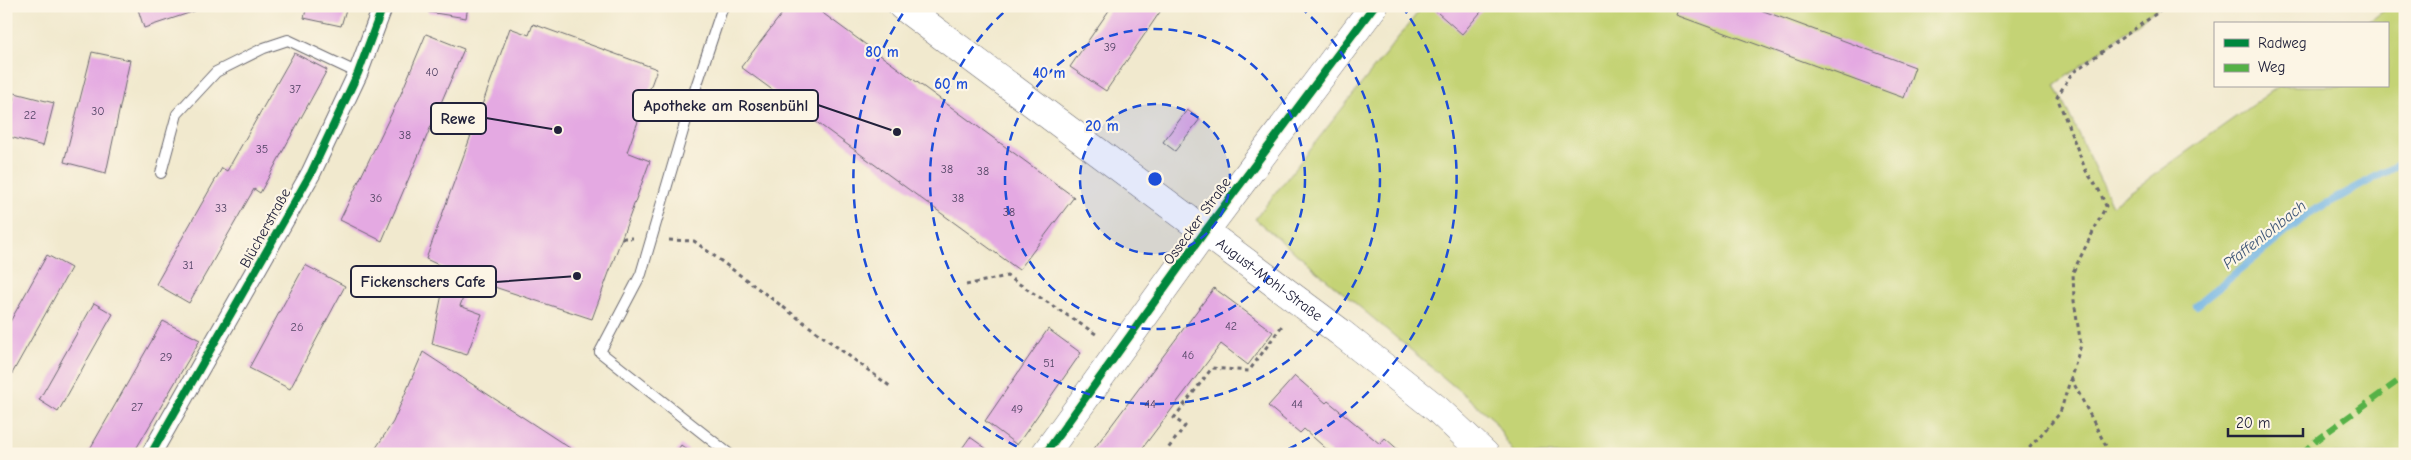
<svg xmlns="http://www.w3.org/2000/svg" width="2411" height="460" viewBox="0 0 2411 460" font-family="'Comic Neue',sans-serif">
<rect width="100%" height="100%" fill="#fcf5e5"/>
<filter id="ink" filterUnits="userSpaceOnUse"><feTurbulence type="fractalNoise" baseFrequency=".02" numOctaves="2"/><feDisplacementMap in="SourceGraphic" scale="10" xChannelSelector="R" yChannelSelector="G"/><feConvolveMatrix kernelMatrix="1 2 1 2 8 2 1 2 1" color-interpolation-filters="sRGB"/></filter>
<filter id="wash" filterUnits="userSpaceOnUse"><feTurbulence type="fractalNoise" baseFrequency=".0096" numOctaves="4" result="noise"/><feDisplacementMap in="SourceGraphic" scale="20" xChannelSelector="R" yChannelSelector="G"/><feGaussianBlur stdDeviation="1.12" result="paint"/><feColorMatrix in="noise" values="0 0 0 0 0 0 0 0 0 0 0 0 0 0 0 0 0 1.4 0 .05"/><feComposite in="paint" operator="in"/></filter>
<g filter="url(#wash)">
<rect width="100%" height="100%" fill="#f1e9ce"/>
<!-- green -->
<path fill="#c4d375" stroke="#737a58" d="M1423,6H2160L2055,85L2112,205L2279,86H2387V24H2366L2390,6H2405V454H1514L1493,419L1255,219Z"/>
<g fill="none" stroke-linecap="round" stroke-linejoin="round">
<!-- stream -->
<path stroke="#6db2e3" stroke-width="8" d="M2197,305L2308,214L2405,161"/>
</g>
<g id="blocks">
<!-- building -->
<path fill="#e4a9e2" d="M137,6H193L195,11L144,28Z
M307,6H347L341,26L304,18Z
M429,6H468L466,18L428,12Z
M788,6H813L1074,197L1019,270L741,67Z
M1112,6H1164L1106,91L1070,67Z
M1430,6H1486L1462,34Z
M1679,6H1750L1915,67L1904,98L1676,15Z
M533,24L657,69L627,152L650,161L592,319L470,279L460,306L482,314L467,355L432,344L447,269L426,259L510,28L529,35Z
M426,34L464,49L382,241L340,220L400,96Z
M92,52L130,60L106,173L64,162Z
M294,53L327,70L260,193L254,189L189,303L156,284L222,168L227,171Z
M15,93L54,103L43,146L6,136V127Z
M1187,110L1200,119L1175,151L1163,142Z
M47,255L71,268L9,379L6,378V329Z
M305,265L345,286L290,389L249,368Z
M1214,288L1273,332L1248,365L1221,344L1138,454H1090Z
M94,303L113,314L58,412L39,400Z
M163,321L200,340L133,454H87Z
M1048,329L1081,353L1017,445L985,421Z
M423,352L579,454H372L393,422Z
M1295,376L1326,403L1328,401L1380,444L1385,438L1403,454H1332L1304,429L1300,433L1268,406Z
M970,437L994,454H958Z
M681,445L693,454H675Z"/>
</g>
</g>
<g filter="url(#ink)">
<use href="#blocks" fill-opacity="0" stroke="#6a686e" stroke-width="1"/>
<g fill="none" stroke-linecap="round" stroke-linejoin="round">
<!-- lane casing -->
<g stroke="#6a686e" stroke-width="12">
<path id="lane" d="M723,6L694,93L641,274L600,352L729,454
M161,173L177,114L216,72L264,48L288,40L358,73"/>
</g>
<!-- street casing -->
<g stroke="#6a686e" stroke-width="21">
<path id="street" d="M151,454L311,173L358,73L383,6"/>
</g>
<!-- secondary casing -->
<g stroke="#6a686e" stroke-width="29">
<g id="secondary">
<path id="s1" d="M902,6L1340,332L1437,409L1485,454"/>
<path d="M1045,454L1206,230L1374,6"/>
</g>
</g>
<!-- path -->
<path stroke="#6a686e" stroke-width="3" stroke-dasharray="4 4" stroke-linecap="butt" d="M622,238H633
M669,240L694,241L891,387
M966,285L1007,276L1099,336
M2071,378L2110,454
M2029,451L2068,454
M1164,454L1185,426L1174,418L1212,368L1249,371L1284,323
M2024,454L2060,413L2081,345L2074,301L2073,272L2106,206L2099,190L2086,171L2057,97L2072,73L2167,6"/>
<!-- lane -->
<use href="#lane" stroke="#fff" stroke-width="10"/>
<!-- street -->
<use href="#street" stroke="#fff" stroke-width="19"/>
<!-- secondary -->
<use href="#secondary" stroke="#fff" stroke-width="28"/>
<!-- quiet -->
<path stroke="#55b146" stroke-width="6" stroke-dasharray="12 6" stroke-linecap="butt" d="M2301,454L2319,438L2405,376"/>
<!-- cycleway casing -->
<g stroke="#fcf5e5" stroke-width="11">
<path id="cycleway" d="M151,454L311,173L358,73L383,6
M1045,454L1206,230L1374,6"/>
</g>
<!-- cycleway -->
<use href="#cycleway" stroke="#00873e" stroke-width="8"/>
</g>
</g>
<!-- distance rings -->
<circle cx="1155" cy="179" r="75" fill="#1d4ed8" fill-opacity=".12"/>
<g fill="none" stroke="#1d4ed8" stroke-width="2.5" stroke-dasharray="9 6">
<circle cx="1155" cy="179" r="75"/>
<circle cx="1155" cy="179" r="150"/>
<path d="M1300 7A225 225 0 1 1 1010 7"/>
<path d="M1030 453A301 301 0 0 1 908 6M1402 6A301 301 0 0 1 1280 453"/>
</g>
<g text-anchor="middle" stroke-width="4.5" stroke-linejoin="round" paint-order="stroke">
<!-- number labels -->
<g font-size="12" fill="#524465">
<text x="1110" y="51">39</text>
<text x="432" y="76">40</text>
<text x="295" y="93">37</text>
<text x="98" y="115">30</text>
<text x="30" y="119">22</text>
<text x="405" y="139">38</text>
<text x="262" y="153">35</text>
<text x="947" y="173">38</text>
<text x="983" y="175">38</text>
<text x="376" y="202">36</text>
<text x="958" y="202">38</text>
<text x="221" y="212">33</text>
<text x="1009" y="216">38</text>
<text x="188" y="269">31</text>
<text x="1231" y="330">42</text>
<text x="297" y="331">26</text>
<text x="1188" y="359">46</text>
<text x="166" y="361">29</text>
<text x="1049" y="367">51</text>
<text x="1150" y="408">44</text>
<text x="1297" y="408">44</text>
<text x="137" y="411">27</text>
<text x="1017" y="413">49</text>
</g>
<!-- street labels -->
<g font-size="15" fill="#22223b" stroke="#fcf5e5">
<text transform="translate(1197 221) rotate(-54)" y="5">Ossecker Straße</text>
<text transform="translate(265 228) rotate(-61)" y="5">Blücherstraße</text>
<text dy="5" stroke="none"><textPath href="#s1" startOffset="458">August-Mohl-Straße</textPath></text>
</g>
<!-- water labels -->
<g font-size="16" font-style="italic" fill="#3c5476" stroke="#fcf5e5">
<text transform="translate(2264 234) rotate(-38)" y="6">Pfaffenlohbach</text>
</g>
</g>
<circle cx="1155" cy="179" r="8" fill="#1d4ed8" stroke="#fcf5e5" stroke-width="2.5"/>
<g font-size="15" text-anchor="middle" font-weight="bold" fill="#1d4ed8" stroke="#fcf5e5" stroke-width="4.5" stroke-linejoin="round" paint-order="stroke">
<text x="882" y="57">80 m</text>
<text x="1049" y="78">40 m</text>
<text x="951" y="89">60 m</text>
<text x="1102" y="131">20 m</text>
</g>
<!-- callouts -->
<path fill="none" stroke="#22223b" stroke-width="2" d="M897 132L818 105M558 130L486 118M577 276L496 282"/>
<g fill="#22223b" stroke="#fcf5e5" stroke-width="2">
<circle cx="897" cy="132" r="5"/>
<circle cx="558" cy="130" r="5"/>
<circle cx="577" cy="276" r="5"/>
</g>
<g fill="#fcf5e5" stroke="#22223b" stroke-width="2">
<rect x="633" y="90" width="185" height="31" rx="5"/>
<rect x="431" y="103" width="55" height="31" rx="5"/>
<rect x="351" y="266" width="145" height="31" rx="5"/>
</g>
<g font-size="16" text-anchor="middle" font-weight="bold" fill="#22223b">
<text x="726" y="111">Apotheke am Rosenbühl</text>
<text x="458" y="124">Rewe</text>
<text x="423" y="287">Fickenschers Cafe</text>
</g>
<!-- margin -->
<rect width="2411" height="460" fill="none" stroke="#fcf5e5" stroke-width="25"/>
<!-- legend -->
<rect x="2214" y="22" width="175" height="65" fill="#fcf5e5" stroke="#a5a1a1"/>
<rect x="2224" y="39" width="25" height="8" fill="#00873e" stroke="#a5a1a1"/>
<text x="2258" y="48" font-size="15" fill="#22223b">Radweg</text>
<rect x="2224" y="64" width="25" height="8" fill="#55b146" stroke="#a5a1a1"/>
<text x="2258" y="72" font-size="15" fill="#22223b">Weg</text>
<!-- scale -->
<path d="M2228 428v8h75v-8" fill="none" stroke="#22223b" stroke-width="2.5"/>
<text x="2236" y="428" font-size="15" fill="#22223b" stroke="#fcf5e5" stroke-width="4" paint-order="stroke">20 m</text>
</svg>
